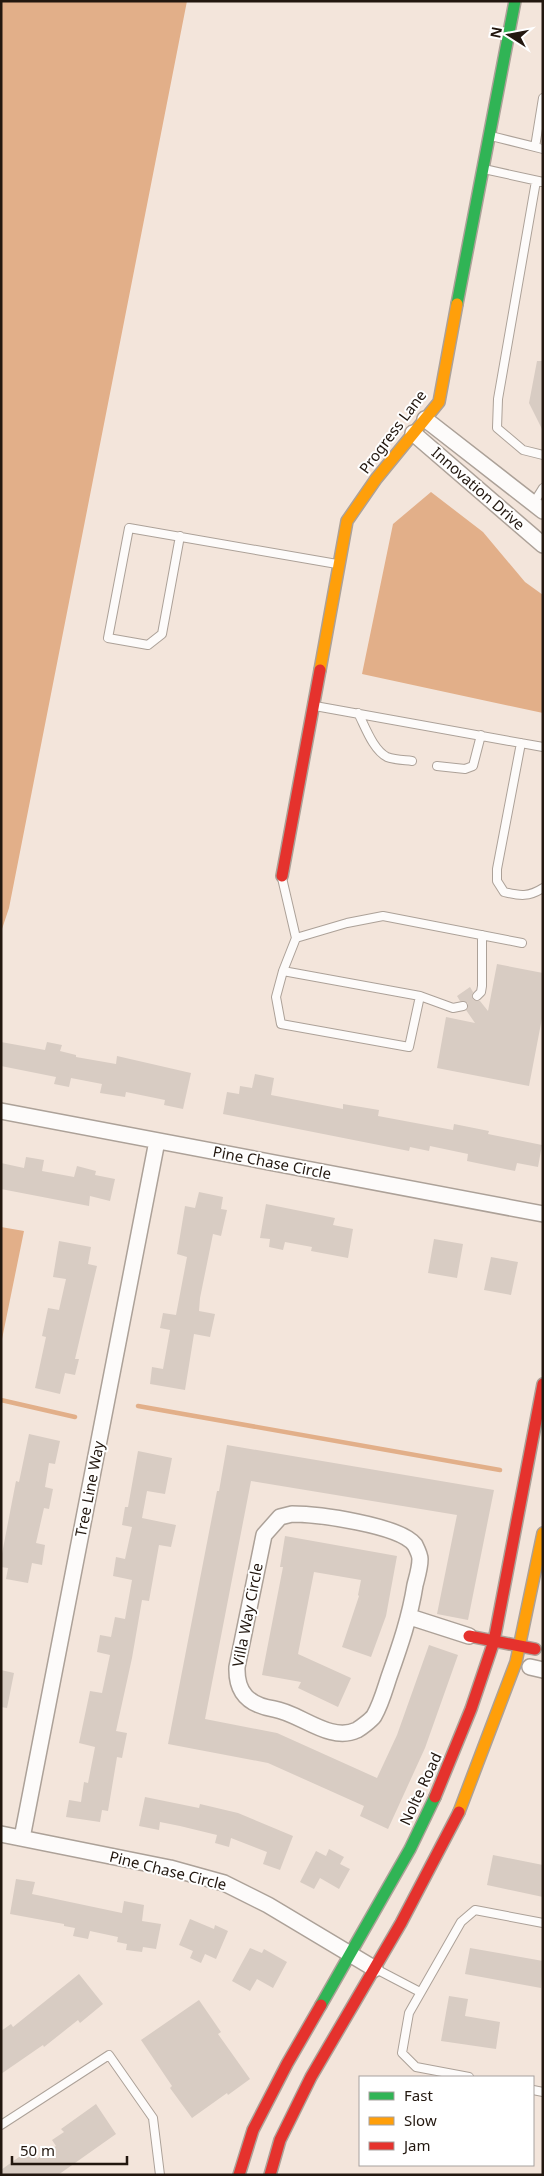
<svg xmlns="http://www.w3.org/2000/svg" width="544" height="2176" viewBox="0 0 544 2176" font-family="'Noto Sans',sans-serif">
<rect width="100%" height="100%" fill="#f3e5db"/>
<!-- water -->
<path fill="#e2af89" d="M1,1H187L9,908L1,932Z
M431,492L483,532L525,582L543,595V713L362,674L393,524Z
M1,1227L24,1231L1,1344Z"/>
<g fill="none" stroke-linecap="round" stroke-linejoin="round">
<!-- stream -->
<path stroke="#e2af89" stroke-width="4.5" d="M1,1400L75,1417
M138,1406L500,1470"/>
</g>
<!-- building -->
<path fill="#d8ccc3" d="M537,361H543V431L529,403Z
M497,964L543,973V1013L529,1086L437,1068L446,1017L475,1023L466,1010L468,1007V1003L460,1001L457,996L470,987L473,992L472,995L473,1000L480,1001L488,1011Z
M1,1042L45,1050L47,1042L62,1045L60,1051L76,1055V1057L116,1064L117,1056L191,1073L183,1109L164,1105L165,1100L126,1092L125,1097L100,1093L102,1084L71,1078L69,1087L54,1084L56,1077L1,1066Z
M255,1074L274,1078L271,1095L343,1109V1104L379,1110L378,1116L453,1130L454,1124L489,1131L488,1134L542,1145L538,1167L517,1163L515,1171L467,1161L468,1154L430,1146L429,1151L410,1147L409,1151L223,1114L227,1092L239,1094L240,1086L252,1088Z
M26,1157L44,1160L42,1171L74,1177L77,1166L96,1171L95,1175L115,1179L110,1201L90,1196L89,1206L1,1189V1163L24,1168Z
M199,1192L223,1197L221,1209L227,1210L221,1236L213,1234L200,1298L199,1311L215,1314L210,1337L194,1334L185,1390L150,1384L152,1367L163,1369L170,1330L160,1328L163,1313L176,1315L180,1294L187,1257L177,1254L185,1206L195,1208Z
M266,1204L335,1218L333,1225L353,1229L348,1258L311,1251L312,1247L285,1242L283,1250L269,1247L270,1239L260,1238Z
M434,1239L463,1244L457,1278L428,1273Z
M59,1241L91,1247L88,1264L97,1266L75,1359H79L75,1375L65,1373L60,1394L35,1388L46,1337L42,1336L48,1308L59,1310L66,1279L53,1277Z
M491,1257L518,1262L511,1295L484,1290Z
M29,1434L60,1441L55,1464L49,1463L45,1487L53,1489L49,1509L44,1508L36,1543L45,1545L42,1565L32,1563L28,1583L6,1579L8,1568L1,1567V1559L16,1481L19,1482Z
M227,1445L494,1490L468,1620L437,1614L457,1515L251,1481L205,1719L277,1733L377,1778L397,1735L429,1645L458,1655L425,1748L388,1829L360,1816L364,1806L268,1763L168,1744L217,1491H219Z
M138,1451L172,1458L165,1494L147,1491L142,1518L176,1525L171,1547L159,1545L149,1601L142,1600L132,1658L116,1731L127,1733L122,1758L117,1757L108,1811L102,1810L100,1822L66,1817L69,1800L81,1802L84,1782L88,1783L95,1747L79,1743L90,1691L102,1693L110,1655L97,1652L100,1635L111,1637L115,1617L125,1619L132,1580L113,1576L116,1557L125,1559L132,1527L122,1525L125,1507H128Z
M285,1536L397,1556L386,1616L371,1657L342,1647L359,1596L358,1595L361,1580L314,1572L298,1654L351,1678L338,1707L298,1688L301,1682L262,1675L283,1567H280Z
M1,1670L14,1673L7,1708L1,1707Z
M145,1797L199,1808L200,1804L238,1813L293,1836L280,1870L263,1864L267,1852L231,1838L229,1847L215,1843L217,1835L180,1826L160,1822L159,1830L139,1826Z
M329,1849L344,1857L340,1864L350,1869L339,1889L320,1878L314,1889L300,1882L316,1851L326,1856Z
M493,1855L543,1865V1897L487,1885Z
M16,1879L35,1882L32,1894L122,1913L124,1901L144,1905L142,1921L161,1924L156,1949L143,1947L142,1952L126,1950L127,1944L117,1942L118,1937L90,1931L88,1939L73,1936L75,1928L64,1926V1924L10,1914Z
M190,1919L214,1929L215,1925L228,1931L216,1959L205,1954L201,1963L190,1958L193,1951L179,1945Z
M250,1948L262,1953L264,1949L287,1962L273,1988L257,1979L250,1991L232,1981Z
M470,1948L543,1961L541,1988L465,1974Z
M79,1974L103,2004L80,2023L78,2020L44,2047L43,2045L1,2074V2031L11,2024L13,2027Z
M449,1996L468,1999L465,2016L500,2022L496,2049L441,2041Z
M199,2000L221,2032L218,2034L250,2079L228,2095L227,2093L192,2118L170,2088L172,2086L141,2040Z
M96,2104L116,2134L58,2175H1V2170L30,2149L37,2159L56,2146L52,2140L64,2132L61,2129Z"/>
<g fill="none" stroke-linecap="round" stroke-linejoin="round">
<!-- lane casing -->
<g stroke="#aca198" stroke-width="10">
<path id="lane" d="M491,136L543,149
M535,147L543,98
M484,169L543,182
M536,181L498,399L497,428L523,450L543,455
M533,504L543,488
M180,536L162,634L148,645L108,638L129,528L337,564
M315,706L543,747
M358,713C365,726 373,750 387,757C395,760 404,760 412,761
M521,743L497,869V881L504,892C520,896 529,897 543,888
M437,766L465,769L473,766L481,735
M282,878L296,938L283,971L276,997L281,1024L409,1047L420,996L283,971
M296,938L347,923L383,916L522,943
M420,996L453,1008L463,1006
M477,996L481,992L482,986V935
M376,1969L420,1992
M469,2077L416,2067L402,2053L409,2013L461,1922L475,1910L543,1923
M533,2090L543,2092
M1,2125L109,2055L153,2118L160,2175"/>
</g>
<!-- street casing -->
<g stroke="#aca198" stroke-width="18">
<path id="street" d="M425,419L543,511
M413,433L543,545
M1,1111L543,1214
M292,1514C317,1514 400,1525 415,1545C417,1549 420,1555 420,1559C420,1568 417,1577 415,1585C410,1617 400,1646 389,1677C385,1689 381,1704 374,1716C371,1720 362,1727 357,1730C330,1743 300,1713 274,1709C249,1705 236,1693 237,1667L264,1535L280,1517Z
M410,1617L469,1636
M530,1667L543,1670
M1,1834L170,1868L224,1883L268,1905L375,1969
M22,1838L157,1141"/>
</g>
<!-- fast casing -->
<g stroke="#aca198" stroke-width="14">
<path id="fast" d="M457,304L515,1
M321,2005L410,1849L435,1797"/>
</g>
<!-- slow casing -->
<g stroke="#aca198" stroke-width="14">
<path id="slow" d="M320,670L347,521L376,479L439,402L457,304
M459,1812L516,1662L543,1533"/>
</g>
<!-- jam casing -->
<g stroke="#aca198" stroke-width="14">
<path id="jam" d="M282,876L320,670
M469,1636L535,1649
M435,1797L471,1709L494,1641L543,1384
M239,2175L253,2130L287,2064L321,2005
M270,2175L280,2140L311,2077L401,1923L459,1812"/>
</g>
<!-- lane -->
<use href="#lane" stroke="#fdfbfa" stroke-width="8"/>
<!-- street -->
<use href="#street" stroke="#fdfbfa" stroke-width="15"/>
<!-- fast -->
<use href="#fast" stroke="#30b455" stroke-width="11"/>
<!-- slow -->
<use href="#slow" stroke="#ff9f0a" stroke-width="11"/>
<!-- jam -->
<use href="#jam" stroke="#e5322d" stroke-width="11"/>
</g>
<g text-anchor="middle" stroke-width="4" stroke-linejoin="round" paint-order="stroke">
<!-- street labels -->
<g font-size="15" fill="#22170f" stroke="#fff">
<text transform="translate(393 432) rotate(-53)" y="5">Progress Lane</text>
<text transform="translate(478 489) rotate(41)" y="5">Innovation Drive</text>
<text transform="translate(272 1163) rotate(11)" y="5">Pine Chase Circle</text>
<text transform="translate(90 1489) rotate(-79)" y="5">Tree Line Way</text>
<text transform="translate(248 1615) rotate(-79)" y="5">Villa Way Circle</text>
<text transform="translate(421 1789) rotate(-65)" y="5">Nolte Road</text>
<text transform="translate(168 1871) rotate(14)" y="5">Pine Chase Circle</text>
</g>
</g>
<!-- border -->
<rect width="544" height="2176" fill="none" stroke="#22170f" stroke-width="5"/>
<!-- legend -->
<rect x="359" y="2076" width="175" height="90" fill="#ffffff" stroke="#a7a29f"/>
<rect x="369" y="2092" width="25" height="8" fill="#30b455" stroke="#a7a29f"/>
<text x="404" y="2101" font-size="15" fill="#22170f">Fast</text>
<rect x="369" y="2117" width="25" height="8" fill="#ff9f0a" stroke="#a7a29f"/>
<text x="404" y="2126" font-size="15" fill="#22170f">Slow</text>
<rect x="369" y="2142" width="25" height="8" fill="#e5322d" stroke="#a7a29f"/>
<text x="404" y="2151" font-size="15" fill="#22170f">Jam</text>
<!-- north arrow -->
<g transform="translate(509 35) rotate(281)" stroke="#ffffff" stroke-width="4" paint-order="stroke">
<path d="M0-4L9 19L0 12L-9 19Z" fill="#22170f"/>
<text y="-8" font-size="14" font-weight="bold" text-anchor="middle" fill="#22170f">N</text>
</g>
<!-- scale -->
<path d="M12 2156v8h115v-8" fill="none" stroke="#22170f" stroke-width="2.5"/>
<text x="20" y="2156" font-size="15" fill="#22170f" stroke="#ffffff" stroke-width="4" paint-order="stroke">50 m</text>
</svg>
